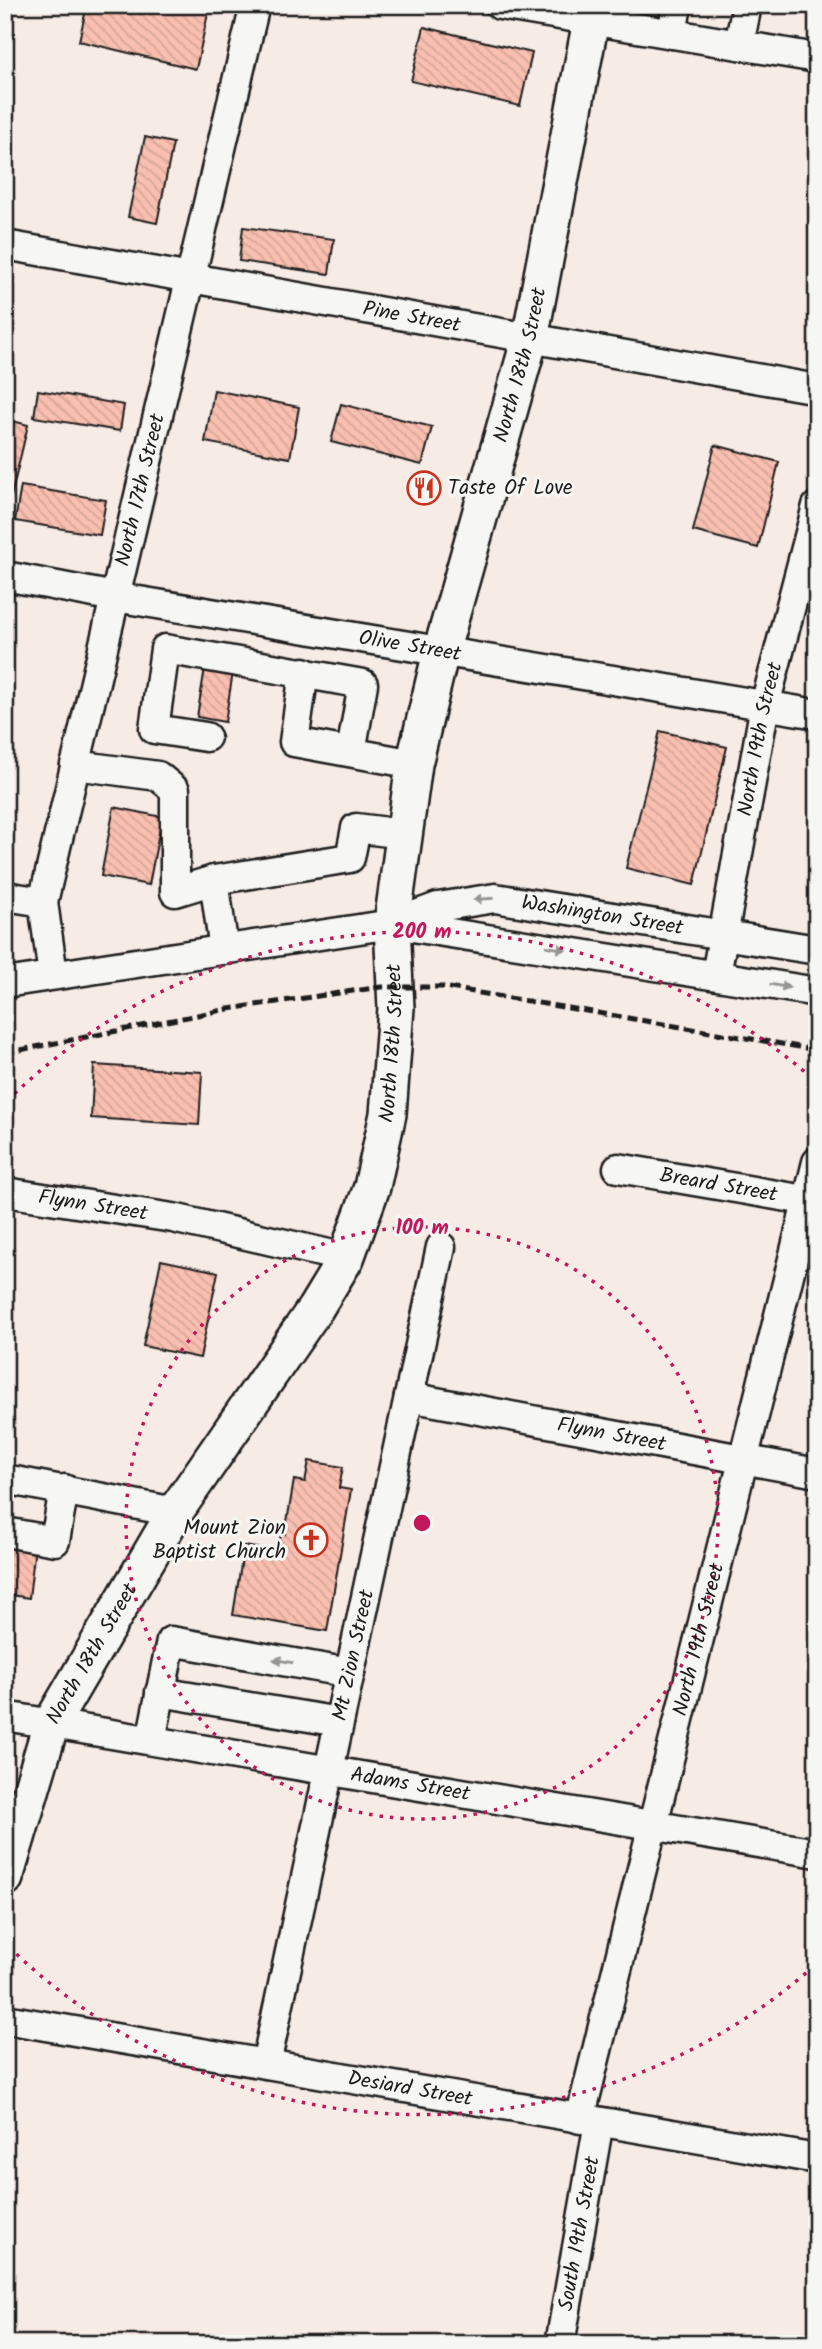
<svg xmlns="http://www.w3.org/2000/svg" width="822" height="2349" viewBox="0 0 822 2349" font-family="Kalam,sans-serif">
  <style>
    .building { fill: url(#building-back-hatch); stroke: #1c1c1c; stroke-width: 2 }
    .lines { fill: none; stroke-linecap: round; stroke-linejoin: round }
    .minor-casing { stroke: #1c1c1c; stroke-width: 33 }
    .major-casing { stroke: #1c1c1c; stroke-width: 40 }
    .minor { stroke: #f6f6f2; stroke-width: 28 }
    .major { stroke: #f6f6f2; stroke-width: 35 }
    .rail { stroke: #1c1c1c; stroke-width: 5; stroke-dasharray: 10 5; stroke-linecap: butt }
    .oneway { fill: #949492 }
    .ring { fill: none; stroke: #c2185b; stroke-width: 3.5; stroke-dasharray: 3.5 7 }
    .labels { text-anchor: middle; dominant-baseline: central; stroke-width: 6; stroke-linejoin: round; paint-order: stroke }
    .street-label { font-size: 21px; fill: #1c1c1c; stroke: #f6f6f2 }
    .poi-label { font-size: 21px; fill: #1c1c1c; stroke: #f6f6f2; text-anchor: start }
    .centre { fill: #c2185b; stroke: #f6f6f2; stroke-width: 3.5 }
    .ring-label { font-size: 21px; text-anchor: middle; font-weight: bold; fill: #c2185b; stroke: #f6f6f2; stroke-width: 6; stroke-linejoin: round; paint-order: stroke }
  </style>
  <defs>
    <pattern id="building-back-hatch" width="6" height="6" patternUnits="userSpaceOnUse" patternTransform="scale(1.75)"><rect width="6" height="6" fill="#f9bfb0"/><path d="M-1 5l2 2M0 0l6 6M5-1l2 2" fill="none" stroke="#d5a497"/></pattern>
  </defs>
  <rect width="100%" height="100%" fill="#f7ebe5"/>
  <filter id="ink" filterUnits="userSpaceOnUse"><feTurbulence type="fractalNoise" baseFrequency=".0143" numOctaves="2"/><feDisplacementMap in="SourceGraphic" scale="14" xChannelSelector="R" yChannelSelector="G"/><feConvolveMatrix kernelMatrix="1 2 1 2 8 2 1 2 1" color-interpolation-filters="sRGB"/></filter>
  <g filter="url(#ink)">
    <g class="building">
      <path d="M87,5H195L209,9L196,69L79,41Z"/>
      <path d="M424,27L532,53L520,106L411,81Z"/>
      <path d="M145,137L173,143L157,223L128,217Z"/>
      <path d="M243,227L334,239L329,274L239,261Z"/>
      <path d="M38,390L124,405L120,431L34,417Z"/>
      <path d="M214,390L299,407L290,458L205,442Z"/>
      <path d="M341,404L432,427L422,465L331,442Z"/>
      <path d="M5,419L28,425L5,522Z"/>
      <path d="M715,445L779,462L758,548L693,531Z"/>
      <path d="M21,486L106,500L100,535L15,521Z"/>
      <path d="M205,668L233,672L225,722L197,717Z"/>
      <path d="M660,731L727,747L694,885L626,868Z"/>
      <path d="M114,807L162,817L149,885L101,876Z"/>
      <path d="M94,1065L202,1072L199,1125L91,1118Z"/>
      <path d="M161,1260L218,1272L200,1358L143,1346Z"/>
      <path d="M309,1461L343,1467L339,1488L351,1490L327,1631L233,1615L244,1546L278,1552L281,1533L285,1534L294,1480L305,1482Z"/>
      <path d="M5,1543L35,1547L29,1598L5,1594Z"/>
    </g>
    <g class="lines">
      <defs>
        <g id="minor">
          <path d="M500,5L817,58"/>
          <path d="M672,34L677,5"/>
          <path d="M739,45L747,5"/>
          <path id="s1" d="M5,245L817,389"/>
          <path id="s2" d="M5,576L115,597L817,714"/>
          <path d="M304,672L294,742L414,764"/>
          <path d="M206,737L154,729L165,649L363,684L351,752"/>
          <path d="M75,765L158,776L175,790V892L214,880"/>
          <path d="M5,896L43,902"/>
          <path d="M394,924L817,992"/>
          <path d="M224,950L214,880L350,858L356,828L404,834"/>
          <path id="s3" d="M53,975L43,902L255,5"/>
          <path id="s4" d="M716,975L765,705L817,506"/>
          <path id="s5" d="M5,983L392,924L438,907L495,898L817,950"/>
          <path id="s6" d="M618,1168L817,1202"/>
          <path id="s7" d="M5,1192L173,1218L346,1258"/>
          <path id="s8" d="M409,1397L817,1473"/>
          <path d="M5,1479L175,1512"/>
          <path d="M5,1532L55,1541L64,1489"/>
          <path d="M160,1692L339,1722"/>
          <path id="s9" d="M5,1716L817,1853"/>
          <path d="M151,1740L171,1641L350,1673"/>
          <path id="s10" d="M5,2019L817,2159"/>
          <path id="s11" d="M266,2064L441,1247"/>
          <path id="s12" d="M580,2119L817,1162"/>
          <path id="s13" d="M560,2344L599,2122"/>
        </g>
        <g id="major">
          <path id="s14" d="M5,1878L51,1724L175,1512L315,1309L346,1258L372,1187L388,1114L396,1008L392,924L414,764L441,652L530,338L594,5"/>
        </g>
      </defs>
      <use href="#minor" class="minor-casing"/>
      <use href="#major" class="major-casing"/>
      <use href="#minor" class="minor"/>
      <use href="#major" class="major"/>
      <path class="rail" d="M5,1053L228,1009L381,987H444L817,1050"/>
    </g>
    <defs><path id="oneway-solid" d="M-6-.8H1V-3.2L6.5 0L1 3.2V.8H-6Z" transform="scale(1.75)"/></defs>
    <g class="oneway">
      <use href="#oneway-solid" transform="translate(483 899) rotate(176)"/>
      <use href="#oneway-solid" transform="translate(556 948) rotate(10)"/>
      <use href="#oneway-solid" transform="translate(780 986) rotate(10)"/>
      <use href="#oneway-solid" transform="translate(283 1661) rotate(-170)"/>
    </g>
  </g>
  <g class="ring">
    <circle cx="422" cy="1523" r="296"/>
    <path d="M814 1966A592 592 0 0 1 7 1945M7 1101A592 592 0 0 1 814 1080"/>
  </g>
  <defs>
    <symbol id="restaurant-ring" viewBox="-11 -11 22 22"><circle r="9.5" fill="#f6f6f2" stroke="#c8321e" stroke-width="1.5"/><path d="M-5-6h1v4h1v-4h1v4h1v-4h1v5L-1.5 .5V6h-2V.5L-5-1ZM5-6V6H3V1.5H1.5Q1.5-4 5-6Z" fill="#c8321e"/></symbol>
    <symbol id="church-ring" viewBox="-11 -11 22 22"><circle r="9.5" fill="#f6f6f2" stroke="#c8321e" stroke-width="1.5"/><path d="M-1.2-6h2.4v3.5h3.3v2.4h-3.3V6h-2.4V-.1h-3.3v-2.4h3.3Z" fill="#c8321e"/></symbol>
  </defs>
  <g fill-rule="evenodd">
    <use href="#restaurant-ring" x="405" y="469" width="38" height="38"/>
    <use href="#church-ring" x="292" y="1521" width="38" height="38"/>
  </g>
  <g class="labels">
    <g class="street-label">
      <text stroke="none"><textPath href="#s1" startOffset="413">Pine Street</textPath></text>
      <text stroke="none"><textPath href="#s14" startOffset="1628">North 18th Street</textPath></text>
      <text stroke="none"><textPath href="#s3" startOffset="497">North 17th Street</textPath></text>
      <text stroke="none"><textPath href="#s2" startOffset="411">Olive Street</textPath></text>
      <text stroke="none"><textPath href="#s4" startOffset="240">North 19th Street</textPath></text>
      <text stroke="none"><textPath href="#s5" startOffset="607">Washington Street</textPath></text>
      <text stroke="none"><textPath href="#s14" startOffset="934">North 18th Street</textPath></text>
      <text stroke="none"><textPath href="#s6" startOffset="102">Breard Street</textPath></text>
      <text stroke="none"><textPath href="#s7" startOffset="89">Flynn Street</textPath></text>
      <text stroke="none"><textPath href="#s8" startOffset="206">Flynn Street</textPath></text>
      <text stroke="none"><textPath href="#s12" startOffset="494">North 19th Street</textPath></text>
      <text stroke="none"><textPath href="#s14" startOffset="242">North 18th Street</textPath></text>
      <text stroke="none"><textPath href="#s11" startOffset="418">Mt Zion Street</textPath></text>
      <text stroke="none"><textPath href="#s9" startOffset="411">Adams Street</textPath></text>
      <text stroke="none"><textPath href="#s10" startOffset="411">Desiard Street</textPath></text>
      <text stroke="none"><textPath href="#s13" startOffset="112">South 19th Street</textPath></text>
    </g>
    <g class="poi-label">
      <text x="448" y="488">Taste Of Love</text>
      <text x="286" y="1528" text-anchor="end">Mount Zion<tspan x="286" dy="24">Baptist Church</tspan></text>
    </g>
  </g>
  <circle cx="422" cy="1523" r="10" class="centre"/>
  <g class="ring-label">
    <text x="422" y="938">200 m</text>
    <text x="422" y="1234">100 m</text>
  </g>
  <rect width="822" height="2349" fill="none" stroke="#f6f6f2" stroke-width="28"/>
  <rect x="14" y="14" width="794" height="2321" fill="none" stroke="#1c1c1c" stroke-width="2.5" filter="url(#ink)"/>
</svg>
